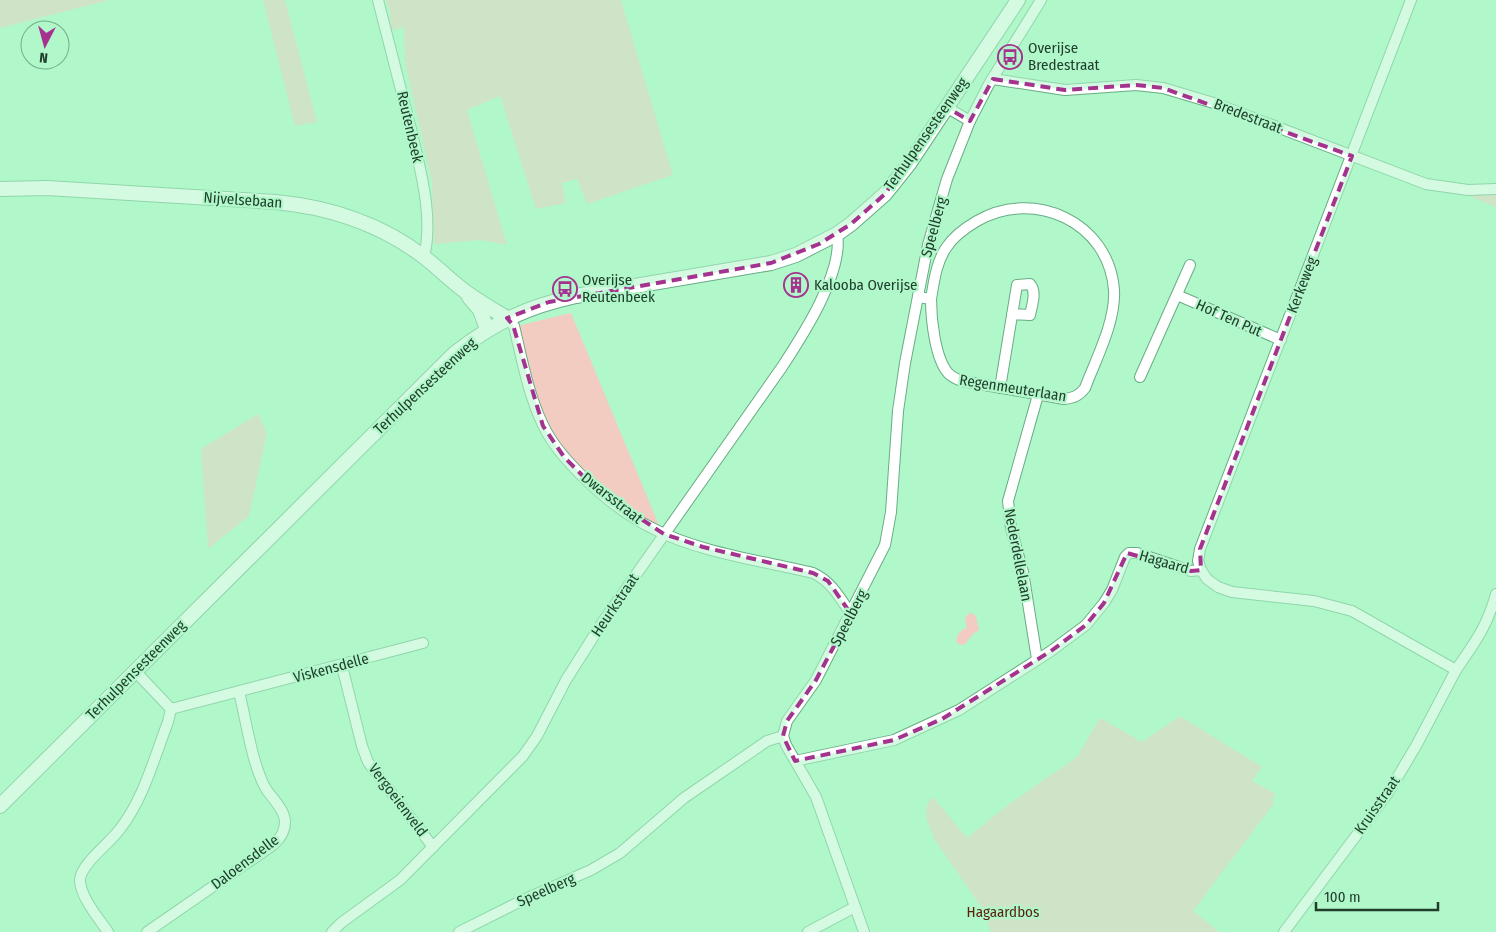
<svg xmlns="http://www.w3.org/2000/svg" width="1496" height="932" viewBox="0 0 1496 932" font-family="'Fira Sans Condensed',sans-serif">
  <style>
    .green { fill: #f3ccc1 }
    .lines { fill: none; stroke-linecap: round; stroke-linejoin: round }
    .street-casing { stroke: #68ad84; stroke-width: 12 }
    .secondary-casing { stroke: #68ad84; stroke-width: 16 }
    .street { stroke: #fff; stroke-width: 10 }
    .secondary { stroke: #fff; stroke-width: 14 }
    .marked { fill: none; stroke: #a4328e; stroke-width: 4; stroke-dasharray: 10 6; stroke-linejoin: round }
    .labels { text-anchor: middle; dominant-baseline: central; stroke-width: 4.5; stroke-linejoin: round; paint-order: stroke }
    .poi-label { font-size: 15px; fill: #213e2d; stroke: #b0f7ca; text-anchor: start }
    .street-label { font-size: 15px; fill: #213e2d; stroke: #b0f7ca }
    .park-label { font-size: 15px; fill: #5c1f0e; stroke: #b0f7ca }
  </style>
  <rect width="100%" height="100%" fill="#b0f7ca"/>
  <g class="green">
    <path d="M0,0H110L0,28Z"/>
    <path d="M263,0H285L317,122L295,126Z"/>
    <path d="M386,0H621L673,175L587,204L577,179L562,183L566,203L536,209L500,96L467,110L507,245L480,240L434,244L432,182L405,62L404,27L391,30L390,12Z"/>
    <path d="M1496,191V207L1471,197L1476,192Z"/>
    <path d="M571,313L660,528L622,507L561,450L536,402L517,326Z"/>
    <path d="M258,414L267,433L249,516L208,549L201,449Z"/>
    <path d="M971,613L976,616L979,630L973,634L965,644L960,645L956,641C957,635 961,629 967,628L965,618L968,614Z"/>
    <path d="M1180,716L1262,767L1252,781L1276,794L1272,800L1275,802L1193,911L1219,932H991L980,905L934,839L926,817L927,804L933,797L967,838L1009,804L1077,757L1100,718L1142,742Z"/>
  </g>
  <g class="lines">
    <defs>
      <g id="street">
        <path d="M378,0C389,43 400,86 411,129C420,169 434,216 424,257"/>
        <path d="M1411,0L1200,549L1198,561L1201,570L1207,579L1218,587L1232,592L1314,601L1352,611L1456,670C1475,642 1487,627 1496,594"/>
        <path d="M993,79L1065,90L1136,85L1163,88L1217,104L1426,184L1468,190L1496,189"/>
        <path d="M946,107L970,121"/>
        <path d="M1177,295L1281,340"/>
        <path d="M918,297L931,299C931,319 935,358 948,373C952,377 956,379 962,381L1064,399C1073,398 1079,396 1085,388C1096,359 1116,321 1114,290C1109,222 1034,188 977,221C965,228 953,237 946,248C936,263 934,282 931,299"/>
        <path d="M507,318L514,326C522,359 528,394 543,425C553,446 568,462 585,479C605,498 627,516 652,528C697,552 763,561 813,573C831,581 840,598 851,614"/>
        <path d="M1140,377L1190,265"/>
        <path d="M1000,388L1017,285L1030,284C1037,292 1032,305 1030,315L1012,314"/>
        <path d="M1037,659L1023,572L1011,528L1008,501L1038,395"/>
        <path d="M342,666L362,746L368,762L433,847"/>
        <path d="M135,671L171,709"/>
        <path d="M171,709L423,643"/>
        <path d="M795,761L894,740L959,710L1051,651L1086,625L1104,603L1112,590L1125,557L1129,553H1137L1191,571L1201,570"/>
        <path d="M108,932C99,919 79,895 80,879C82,863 110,843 120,829C144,798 154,758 168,722L171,709"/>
        <path d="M147,932L273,845C280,839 285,832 285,822C285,810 272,798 266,789C252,765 246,719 239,692"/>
        <path d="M332,932L341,923L400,880L523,756L537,736L566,680L602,623L782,367C803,335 844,272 837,234"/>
        <path d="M459,932L525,899L591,870L620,853L684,798L767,741L783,736"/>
        <path d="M808,932L855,907"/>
        <path d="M864,932L816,797L786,745L783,736L784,732L787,721L816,680L885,545L891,512L898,411L905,363L928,245L947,179L970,121L989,84L1041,0"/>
        <path d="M1284,932L1388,793L1416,746L1456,670"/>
      </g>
      <g id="secondary">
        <path d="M0,189L47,188L275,202C329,207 381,224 424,257C437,267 449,279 462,289C476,300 492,309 507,318"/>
        <path d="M469,297L480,310L487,329"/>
        <path d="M0,806L455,353C495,322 526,307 576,296L771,263L796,255L837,234L851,224L885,194L909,164L1018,0"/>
      </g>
    </defs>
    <use href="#street" class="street-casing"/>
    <use href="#secondary" class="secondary-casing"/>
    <use href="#street" class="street"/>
    <use href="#secondary" class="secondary"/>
  </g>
  <path d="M0 0H1496V932H0ZM993,79L1065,90L1136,85L1163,88L1352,156L1200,549L1201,570L1191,571L1127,553L1104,603L1086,625L1051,651L942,719L894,740L795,761L783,736L787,721L816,680L851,614L828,581L813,573L703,547L664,534L597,490L564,457L543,426L513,325L507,318L549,302L771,263L819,244L851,224L885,194L946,107L970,121Z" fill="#b0f7ca" fill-opacity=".55" fill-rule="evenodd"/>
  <path class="marked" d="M993,79L1065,90L1136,85L1163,88L1352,156L1200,549L1201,570L1191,571L1127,553L1104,603L1086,625L1051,651L942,719L894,740L795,761L783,736L787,721L816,680L851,614L828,581L813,573L703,547L664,534L597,490L564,457L543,426L513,325L507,318L549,302L771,263L819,244L851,224L885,194L946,107L970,121Z"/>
  <defs>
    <symbol id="bus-ring" viewBox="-11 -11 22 22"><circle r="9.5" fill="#b0f7ca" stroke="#a4328e" stroke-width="1.5"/><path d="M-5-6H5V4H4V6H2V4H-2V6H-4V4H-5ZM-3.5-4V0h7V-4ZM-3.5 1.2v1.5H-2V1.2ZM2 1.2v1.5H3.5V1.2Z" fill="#a4328e"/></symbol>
    <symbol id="building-ring" viewBox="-11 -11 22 22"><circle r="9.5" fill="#b0f7ca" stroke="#a4328e" stroke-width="1.5"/><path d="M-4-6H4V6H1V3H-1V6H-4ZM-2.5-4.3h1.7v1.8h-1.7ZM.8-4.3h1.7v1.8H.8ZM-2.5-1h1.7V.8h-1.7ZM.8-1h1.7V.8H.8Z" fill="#a4328e"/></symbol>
  </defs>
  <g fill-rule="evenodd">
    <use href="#bus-ring" x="996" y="43" width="28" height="28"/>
    <use href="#building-ring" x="782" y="271" width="28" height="28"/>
    <use href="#bus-ring" x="551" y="275" width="28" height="28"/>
  </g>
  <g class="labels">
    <g class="poi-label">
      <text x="1028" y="48">Overijse<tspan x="1028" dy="17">Bredestraat</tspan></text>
      <text x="582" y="280">Overijse<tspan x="582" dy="17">Reutenbeek</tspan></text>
      <text x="814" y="285">Kalooba Overijse</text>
    </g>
    <g class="street-label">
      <text transform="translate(1248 116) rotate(21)">Bredestraat</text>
      <text transform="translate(410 127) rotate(77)">Reutenbeek</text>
      <text transform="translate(926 134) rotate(-55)">Terhulpensesteenweg</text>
      <text transform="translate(243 200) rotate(4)">Nijvelsebaan</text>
      <text transform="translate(934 227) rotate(-75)">Speelberg</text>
      <text transform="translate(1302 285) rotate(-69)">Kerkeweg</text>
      <text transform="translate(1229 318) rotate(24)">Hof Ten Put</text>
      <text transform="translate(425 386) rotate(-43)">Terhulpensesteenweg</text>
      <text transform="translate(1013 388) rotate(9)">Regenmeuterlaan</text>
      <text transform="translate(612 498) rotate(38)">Dwarsstraat</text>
      <text transform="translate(1018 555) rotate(79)">Nederdellelaan</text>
      <text transform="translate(1164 562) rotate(16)">Hagaard</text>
      <text transform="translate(615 605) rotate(-56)">Heurkstraat</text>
      <text transform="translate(849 618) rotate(-62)">Speelberg</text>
      <text transform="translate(331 668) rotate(-15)">Viskensdelle</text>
      <text transform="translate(136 670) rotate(-45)">Terhulpensesteenweg</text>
      <text transform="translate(398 800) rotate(53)">Vergoeienveld</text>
      <text transform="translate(1377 805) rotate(-55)">Kruisstraat</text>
      <text transform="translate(245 862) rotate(-37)">Daloensdelle</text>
      <text transform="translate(546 890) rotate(-24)">Speelberg</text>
    </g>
    <g class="park-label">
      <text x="1003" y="912">Hagaardbos</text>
    </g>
  </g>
  <g transform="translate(45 45) rotate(186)"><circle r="24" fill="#b0f7ca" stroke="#77ad8b"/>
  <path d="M0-4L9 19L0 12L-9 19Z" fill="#a4328e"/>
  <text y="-8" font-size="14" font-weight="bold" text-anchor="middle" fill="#213e2d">N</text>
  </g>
  <path d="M1316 902v8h122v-8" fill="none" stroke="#213e2d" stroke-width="2.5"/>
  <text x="1324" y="902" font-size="15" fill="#213e2d" stroke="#b0f7ca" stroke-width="4" paint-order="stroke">100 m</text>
</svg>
